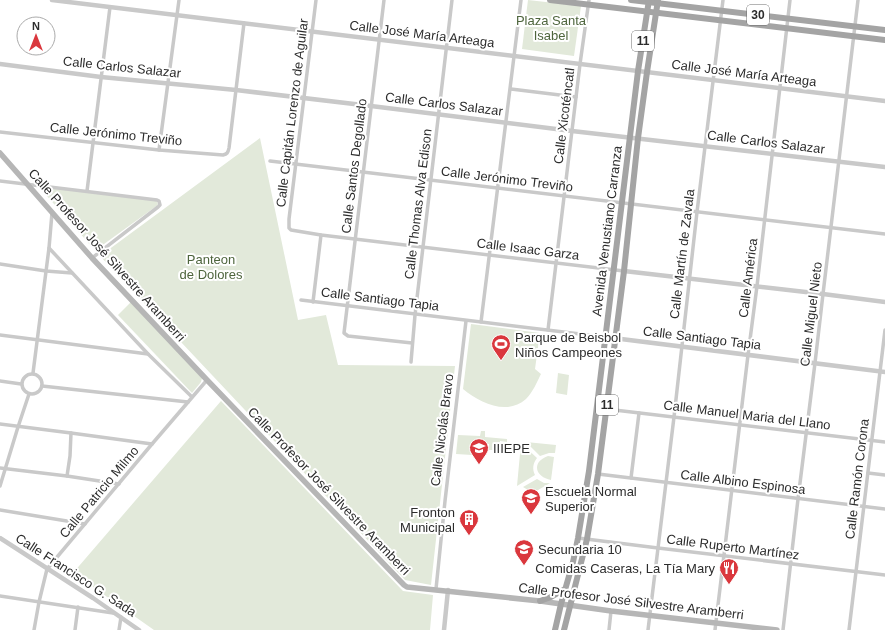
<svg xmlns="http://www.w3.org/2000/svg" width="885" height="630" viewBox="0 0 885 630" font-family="Helvetica,sans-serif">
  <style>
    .green { fill: #e2e9da }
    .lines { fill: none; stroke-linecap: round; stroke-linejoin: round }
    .minor { stroke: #c9c9c9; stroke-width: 3.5 }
    .tertiary { stroke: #c9c9c9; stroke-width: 4.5 }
    .secondary { stroke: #b6b6b6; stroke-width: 5.5 }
    .primary { stroke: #a4a4a4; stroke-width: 6 }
    .labels { text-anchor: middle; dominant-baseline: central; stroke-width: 4; stroke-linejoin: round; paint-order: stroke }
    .shield { fill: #fff; stroke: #6b6b6b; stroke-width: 1 }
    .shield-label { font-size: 12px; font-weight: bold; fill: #2c2c2c }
    .park-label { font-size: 13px; fill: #4e653d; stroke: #fff }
    .street-label { font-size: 13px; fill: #2c2c2c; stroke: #fff }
    .poi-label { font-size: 13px; fill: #2c2c2c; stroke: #fff; text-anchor: start }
  </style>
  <rect width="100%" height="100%" fill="#fff"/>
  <g class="green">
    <path d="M528,0L581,6L574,56L522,49Z"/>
    <path d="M260,138L298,320L326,315L338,365L455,366L431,585L405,580L100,256Z"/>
    <path d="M39,187L157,200L158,205L104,244L97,248L92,247Z"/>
    <path d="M131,302L202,378L201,382L192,393L118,315Z"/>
    <path d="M471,324L540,333L535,369L541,374C537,382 533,392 526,399C507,416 480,403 463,389Z"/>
    <path d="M558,373L569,375L567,395L556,393Z"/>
    <path d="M221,401L403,591L433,595L430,630H154L73,573Z"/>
    <path d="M481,431H485V437L507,439V442L500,441L499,450H489V444L473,443L472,455L456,454L458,435L480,436Z"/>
    <path d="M526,442L556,445L555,453H549L540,456Z"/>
    <path d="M521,443L537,458C533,463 532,469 535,475L517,486Z"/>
    <path d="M548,456L554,457L551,480C535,477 531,462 548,456Z"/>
    <path d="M537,479L544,483H550L533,493L523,487Z"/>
  </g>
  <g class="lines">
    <g class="minor">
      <path d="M316,0L289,219V228L291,230L321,235L624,271"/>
      <path d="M384,0L344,333L348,336L412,343"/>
      <path d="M511,89L576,97"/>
      <path d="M0,132L159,150L223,155C227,154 228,153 229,148L244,23"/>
      <path d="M159,150L179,0"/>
      <path d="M270,161L885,234"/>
      <path d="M0,181L157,200L159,201L160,205L158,207L92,258"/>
      <path d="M87,191L110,7"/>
      <path d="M49,248L148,354L192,397"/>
      <path d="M0,264L46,271L72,273"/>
      <path d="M301,300L605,337"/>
      <path d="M313,302L321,235"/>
      <path d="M481,322L521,0"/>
      <path d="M548,330L580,64L589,0"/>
      <path d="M0,335L148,354"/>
      <path d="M411,362L415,315L452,0"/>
      <path d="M33,373L49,248L52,213"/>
      <circle cx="32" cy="384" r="10"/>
      <path d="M0,381L21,384"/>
      <path d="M42,386L188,402"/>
      <path d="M606,409L885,442"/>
      <path d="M0,424L71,433L152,444"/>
      <path d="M0,468L67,476L119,484"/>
      <path d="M868,473L885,475"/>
      <path d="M598,474L885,509"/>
      <path d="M67,476L70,456L71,433"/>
      <path d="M631,478L639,413"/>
      <path d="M0,486L18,427L29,394"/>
      <path d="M0,510L85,524"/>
      <path d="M578,538L658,548L885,575"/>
      <path d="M436,589L445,501L466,321"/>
      <path d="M0,596L113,613"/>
      <path d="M34,630L39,602L47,569L152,444L207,380"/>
      <path d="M75,630L78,607"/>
      <path d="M119,630L121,617"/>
      <path d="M609,630L611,611"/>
      <path d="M648,630L674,417L697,212L723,0"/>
      <path d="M715,630L748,355L757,286L790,0"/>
      <path d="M783,630L798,499L815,363L823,294L858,0"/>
      <path d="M849,630L885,330"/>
    </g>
    <g class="tertiary">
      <path d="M52,0L885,101"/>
      <path d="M0,64L101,77L236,90L371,106L572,131L885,167"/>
      <path d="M624,271L823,294L885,302"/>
      <path d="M605,337L885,372"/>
      <path d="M0,538L93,598L139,630"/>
      <path d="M444,630L448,590"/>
    </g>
    <path class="secondary" d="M0,153L92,258L207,380L404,585L407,587L540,601L611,611L777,630"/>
    <g class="primary">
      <path d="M550,0L885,40"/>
      <path d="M631,0L885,30"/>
      <path d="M540,601L551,597L565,589"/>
      <path d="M555,630L561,604L573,562L578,538L589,471L638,71L649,0"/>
      <path d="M564,630L587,539L598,474L624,271L638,138L647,72L658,0"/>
    </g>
  </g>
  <defs>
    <symbol id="stadium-pin" viewBox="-11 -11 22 30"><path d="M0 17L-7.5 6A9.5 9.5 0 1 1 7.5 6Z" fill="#da373d" stroke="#fff"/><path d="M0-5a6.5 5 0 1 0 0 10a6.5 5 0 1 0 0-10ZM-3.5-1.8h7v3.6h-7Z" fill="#fff"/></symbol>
    <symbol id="school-pin" viewBox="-11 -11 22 30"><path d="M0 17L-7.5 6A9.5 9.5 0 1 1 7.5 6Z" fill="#da373d" stroke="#fff"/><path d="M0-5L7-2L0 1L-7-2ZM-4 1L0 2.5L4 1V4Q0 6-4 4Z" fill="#fff"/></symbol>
    <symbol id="building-pin" viewBox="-11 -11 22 30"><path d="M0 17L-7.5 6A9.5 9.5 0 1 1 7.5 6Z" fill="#da373d" stroke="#fff"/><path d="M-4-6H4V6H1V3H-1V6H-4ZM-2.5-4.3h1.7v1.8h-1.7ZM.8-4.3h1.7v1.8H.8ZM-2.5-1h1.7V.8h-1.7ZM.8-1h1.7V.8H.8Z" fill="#fff"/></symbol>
    <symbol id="restaurant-pin" viewBox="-11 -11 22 30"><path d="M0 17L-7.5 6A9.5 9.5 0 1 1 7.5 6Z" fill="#da373d" stroke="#fff"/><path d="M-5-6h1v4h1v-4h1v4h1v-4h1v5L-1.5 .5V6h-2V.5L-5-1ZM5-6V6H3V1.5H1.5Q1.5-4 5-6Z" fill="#fff"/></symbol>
  </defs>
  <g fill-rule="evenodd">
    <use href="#stadium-pin" x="490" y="333" width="22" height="30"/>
    <use href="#school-pin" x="468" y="437" width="22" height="30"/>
    <use href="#school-pin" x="520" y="487" width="22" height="30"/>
    <use href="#building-pin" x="458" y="508" width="22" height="30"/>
    <use href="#school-pin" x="513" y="538" width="22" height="30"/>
    <use href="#restaurant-pin" x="718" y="557" width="22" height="30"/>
  </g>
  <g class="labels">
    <g class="shield">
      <rect x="747" y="5" width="22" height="20" rx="3"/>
      <rect x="632" y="31" width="22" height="20" rx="3"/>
      <rect x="596" y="395" width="22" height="20" rx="3"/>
    </g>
    <g class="shield-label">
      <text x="758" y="15">30</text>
      <text x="643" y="41">11</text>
      <text x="607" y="405">11</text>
    </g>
    <g class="park-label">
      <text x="551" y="20">Plaza Santa<tspan x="551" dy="15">Isabel</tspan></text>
      <text x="211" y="259">Panteon<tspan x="211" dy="15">de Dolores</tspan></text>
    </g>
    <g class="street-label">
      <text transform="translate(422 34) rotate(7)">Calle José María Arteaga</text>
      <text transform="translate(122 67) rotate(6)">Calle Carlos Salazar</text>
      <text transform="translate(744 73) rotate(7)">Calle José María Arteaga</text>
      <text transform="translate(444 104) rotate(7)">Calle Carlos Salazar</text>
      <text transform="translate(292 113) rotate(-83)">Calle Capitán Lorenzo de Aguilar</text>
      <text transform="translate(564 116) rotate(-83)">Calle Xicoténcatl</text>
      <text transform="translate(116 134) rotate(6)">Calle Jerónimo Treviño</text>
      <text transform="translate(766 142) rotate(7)">Calle Carlos Salazar</text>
      <text transform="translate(354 166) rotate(-83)">Calle Santos Degollado</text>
      <text transform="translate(507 179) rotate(7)">Calle Jerónimo Treviño</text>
      <text transform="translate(418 204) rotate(-83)">Calle Thomas Alva Edison</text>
      <text transform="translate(607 231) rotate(-83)">Avenida Venustiano Carranza</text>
      <text transform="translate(528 249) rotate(7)">Calle Isaac Garza</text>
      <text transform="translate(682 254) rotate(-83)">Calle Martín de Zavala</text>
      <text transform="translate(107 255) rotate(48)">Calle Profesor José Silvestre Aramberri</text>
      <text transform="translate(748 278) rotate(-83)">Calle América</text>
      <text transform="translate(380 299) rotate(7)">Calle Santiago Tapia</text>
      <text transform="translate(811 314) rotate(-83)">Calle Miguel Nieto</text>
      <text transform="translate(702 338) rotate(7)">Calle Santiago Tapia</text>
      <text transform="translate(747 415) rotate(7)">Calle Manuel Maria del Llano</text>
      <text transform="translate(442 430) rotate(-83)">Calle Nicolás Bravo</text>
      <text transform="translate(857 479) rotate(-83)">Calle Ramón Corona</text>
      <text transform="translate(743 482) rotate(7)">Calle Albino Espinosa</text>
      <text transform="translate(329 491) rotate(46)">Calle Profesor José Silvestre Aramberri</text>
      <text transform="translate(99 492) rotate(-50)">Calle Patricio Milmo</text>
      <text transform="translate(733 547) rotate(7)">Calle Ruperto Martínez</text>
      <text transform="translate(76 575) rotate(33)">Calle Francisco G. Sada</text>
      <text transform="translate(631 601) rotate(7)">Calle Profesor José Silvestre Aramberri</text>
    </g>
    <g class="poi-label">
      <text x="515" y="337">Parque de Beisbol<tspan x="515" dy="15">Niños Campeones</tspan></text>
      <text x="493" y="448">IIIEPE</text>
      <text x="545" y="491">Escuela Normal<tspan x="545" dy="15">Superior</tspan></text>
      <text x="455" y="512" text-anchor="end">Fronton<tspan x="455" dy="15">Municipal</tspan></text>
      <text x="538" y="549">Secundaria 10</text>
      <text x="715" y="568" text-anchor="end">Comidas Caseras, La Tía Mary</text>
    </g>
  </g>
  <g transform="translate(36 36)"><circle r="19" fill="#ffffff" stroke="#ababab"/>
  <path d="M0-3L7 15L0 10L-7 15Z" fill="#da373d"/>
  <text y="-6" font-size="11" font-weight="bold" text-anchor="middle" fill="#2c2c2c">N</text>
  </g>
</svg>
